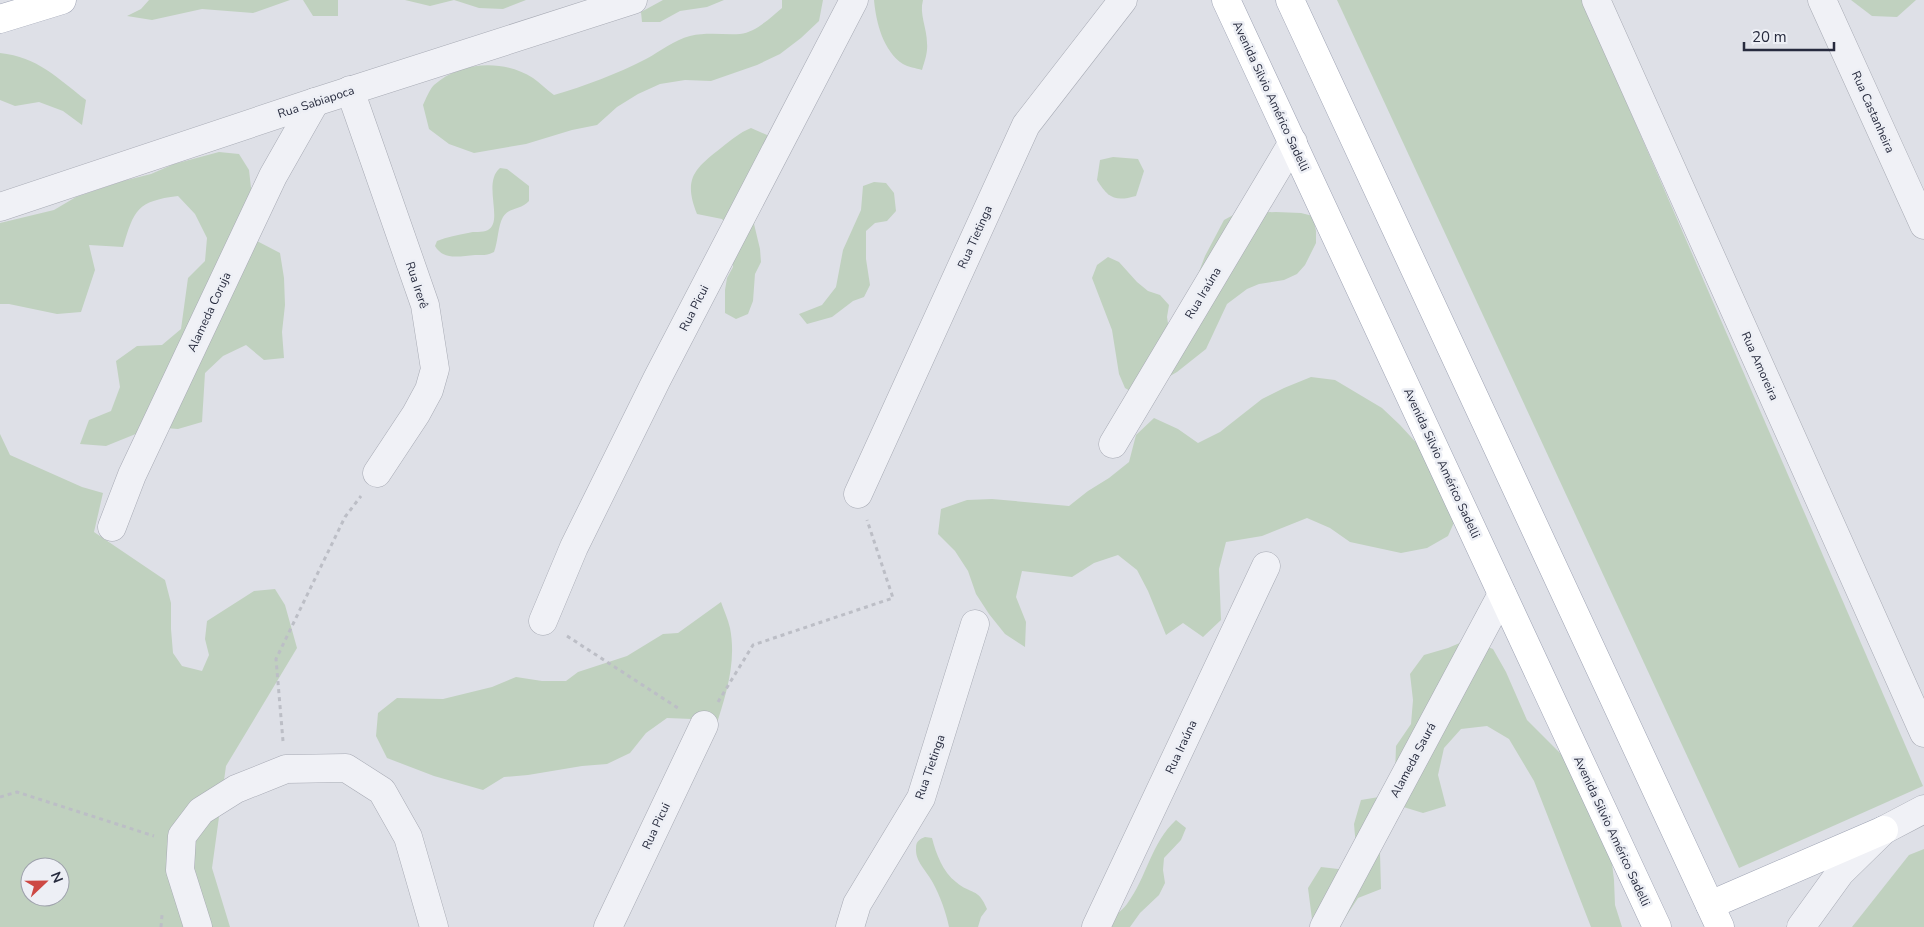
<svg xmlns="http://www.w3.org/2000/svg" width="1924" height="927" viewBox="0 0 1924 927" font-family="'Nunito Sans',sans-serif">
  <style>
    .green { fill: #c0d1bf; fill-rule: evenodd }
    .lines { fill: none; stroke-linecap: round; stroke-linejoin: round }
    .minor-casing { stroke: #a7aab4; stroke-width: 29 }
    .major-casing { stroke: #9da2b3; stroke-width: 29 }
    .path { stroke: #bcbec6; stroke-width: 3; stroke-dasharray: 4 4; stroke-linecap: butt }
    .minor { stroke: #f0f1f6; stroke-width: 28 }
    .major { stroke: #fff; stroke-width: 28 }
    .labels { text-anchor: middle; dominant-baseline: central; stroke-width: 5; stroke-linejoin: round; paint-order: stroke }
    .street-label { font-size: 12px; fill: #272b3e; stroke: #edeff5 }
  </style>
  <rect width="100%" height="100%" fill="#dee0e7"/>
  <g class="green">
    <path d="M149,0H290L253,13L202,9L152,20L127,16L141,9Z"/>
    <path d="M303,0H338V16H313Z"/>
    <path d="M405,0H526L503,9L479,8L454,0L430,6Z"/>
    <path d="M663,0H724L707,7L680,11L660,22H642L641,12Z"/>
    <path d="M782,0H823L819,21L801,38L780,54L757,65L711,81L685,80L660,84L638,94L617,107L597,125L572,130L526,144L474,153L449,144L429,129L423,105C426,99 429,90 434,85C461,61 503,59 533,78C540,83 547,90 554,95C585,86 617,74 646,59C661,51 674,40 690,36C707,32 724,35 740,34C756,32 770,18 782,8Z"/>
    <path d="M874,0H923C919,14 927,28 927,43C928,52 925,60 922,70C916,68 908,67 903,64C883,51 876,22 874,0Z"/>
    <path d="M1337,0H1582L1923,786L1739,868Z"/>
    <path d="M1851,0H1916L1897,17L1872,16Z"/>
    <path d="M0,53C38,57 57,78 86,100L82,125L63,111L39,102L15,106L0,100Z"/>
    <path d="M751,128L767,135L772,146L758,213L754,224L760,249L761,262L755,274L753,301L748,314L736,319L725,313V290L727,278L733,267L730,228L722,219L697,214C683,179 694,169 721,148C731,140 739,133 751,128Z"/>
    <path d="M219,152L239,154L249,170L257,241L280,253L284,278L285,305L282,332L284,358L264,360L246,345L223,356L205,373L202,422L178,429L153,427L106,446L80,444L89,420L111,411L120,387L116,361L137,346L162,345L181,329L188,278L205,261L207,238L195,214L178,196C137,201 134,210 123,247L89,245L95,270L81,312L57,314L9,304H0V223L54,210L76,197L123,181L151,174L174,164Z"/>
    <path d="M1113,157L1138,159L1144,171L1136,196C1115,202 1108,198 1097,180L1100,160Z"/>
    <path d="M500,168L507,169L529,186V201C521,210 509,207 503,217C498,225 498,242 494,252C487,256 482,255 475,255C460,256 444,261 435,246L437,241C447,237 458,235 468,233C474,231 482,233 488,230C504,221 482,183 500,168Z"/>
    <path d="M874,182L886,183L894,193L896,211L887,221L875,223L866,231V259L870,285L864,297L853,301L832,317L807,324L799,314L822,305L836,287L843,250L861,210L863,186Z"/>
    <path d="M1276,212L1301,213L1313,216L1316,231V243L1305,265L1297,274L1284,280L1259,284L1247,289L1227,304L1206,349L1177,372L1137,395L1125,388L1119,374L1112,330L1092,278L1097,265L1108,257L1119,262L1137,282L1148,291L1160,295L1169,305L1167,317L1169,330L1198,291L1197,277L1205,256L1224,220L1237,213Z"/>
    <path d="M1311,377L1335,380L1382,408L1400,425L1422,449L1456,518L1448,536L1427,548L1401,553L1350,542L1330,528L1307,518L1262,536L1226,542L1219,569L1221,620L1203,637L1183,623L1166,635L1148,591L1137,570L1118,555L1094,563L1072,577L1022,571L1016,597L1026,622L1025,647L1005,634L989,614L976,594L968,571L955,551L938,534L941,509L967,500L992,499L1069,506L1088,491L1109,478L1129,462L1136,435L1154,418L1178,429L1198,443L1220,432L1262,399L1284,388Z"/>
    <path d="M0,434L10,455L82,487L103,493L94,532L165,580L171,603V629L173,653L182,666L202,671L209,655L205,639L207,621L254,591L275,589L285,605L297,648L226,766L212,868L230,927H0ZM30,867H60V897H30Z"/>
    <path d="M721,602C724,611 728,619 730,628C737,664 725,697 715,730L692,719L667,718L646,733L630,753L607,764L582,766L528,775L504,777L483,790L434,776L387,758L376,736L378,713L397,698L443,699L492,687L516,677L542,681H566L578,672L627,656L663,634L678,633Z"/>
    <path d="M1469,639L1493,649L1506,672L1527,720L1564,757L1611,855L1614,880L1615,905L1622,927H1591L1534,781L1509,739L1487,726L1461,729L1444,748L1438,775L1446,806L1423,813L1397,805L1384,826L1380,853L1381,889L1358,898L1339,927H1313L1308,888L1321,867L1347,870L1356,847L1354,824L1361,800L1385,796L1395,775L1396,746L1411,724L1413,700L1410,674L1424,655L1448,648Z"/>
    <path d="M1176,820L1186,828L1181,840L1164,858L1163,870L1165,883L1159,895L1140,913L1130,927H1107C1110,918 1121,912 1127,904C1147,877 1151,843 1176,820Z"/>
    <path d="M925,837L932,838C936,854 943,872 956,882C971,895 978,887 987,909L981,917L978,927H949C946,912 940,896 933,883C927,871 915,862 916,848C916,841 920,839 925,837Z"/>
    <path d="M1924,849V927H1852L1909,855Z"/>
  </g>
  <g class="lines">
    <defs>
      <g id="minor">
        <path d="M1596,0L1924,733"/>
        <path d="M1822,0L1924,225"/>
        <path d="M350,90L425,305L435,369L429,390L416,414L377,473"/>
        <path d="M0,207L315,102L633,0"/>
        <path d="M1113,444L1293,142"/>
        <path d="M858,494L1026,125L1123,0"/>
        <path d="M112,527L132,475L273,176L315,102"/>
        <path d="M543,621L574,547L657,379L854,0"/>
        <path d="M198,927L180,870L182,836L201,811L236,789L286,769L346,768L382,791L408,837L434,927"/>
        <path d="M608,927L704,725"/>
        <path d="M850,927L857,904L921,798L975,624"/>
        <path d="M1096,927L1266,566"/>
        <path d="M1324,927L1502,594"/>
        <path d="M1801,927L1840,873L1884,830L1924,809"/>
      </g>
      <g id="major">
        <path d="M1226,0L1657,927"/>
        <path d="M1290,0L1720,927"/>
        <path d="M0,19L62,0"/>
        <path d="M1710,905L1884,830"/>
      </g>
    </defs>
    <use href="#minor" class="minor-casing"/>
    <use href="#major" class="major-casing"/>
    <g class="path">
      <path d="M567,636L681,710"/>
      <path d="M718,702L753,645L893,598L867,520"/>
      <path d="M283,741L276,659L345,517L361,496"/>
      <path d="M0,797L17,792L154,836"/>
      <path d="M161,927L162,915"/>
    </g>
    <use href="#minor" class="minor"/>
    <use href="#major" class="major"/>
  </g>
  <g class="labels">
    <g class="street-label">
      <text transform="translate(1271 96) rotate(65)">Avenida Silvio Américo Sadelli</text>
      <text transform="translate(316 102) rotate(-18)">Rua Sabiapoca</text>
      <text transform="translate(1873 112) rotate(66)">Rua Castanheira</text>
      <text transform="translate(975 237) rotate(-66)">Rua Tietinga</text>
      <text transform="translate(417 285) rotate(72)">Rua Irerê</text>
      <text transform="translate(1203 293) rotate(-59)">Rua Iraúna</text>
      <text transform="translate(694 308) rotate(-63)">Rua Picui</text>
      <text transform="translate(209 312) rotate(-65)">Alameda Coruja</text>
      <text transform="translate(1760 366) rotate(66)">Rua Amoreira</text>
      <text transform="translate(1442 463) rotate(65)">Avenida Silvio Américo Sadelli</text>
      <text transform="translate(1181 747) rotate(-65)">Rua Iraúna</text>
      <text transform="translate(1413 760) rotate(-62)">Alameda Saurá</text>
      <text transform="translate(930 767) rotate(-71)">Rua Tietinga</text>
      <text transform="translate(656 826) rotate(-65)">Rua Picui</text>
      <text transform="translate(1612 831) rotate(65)">Avenida Silvio Américo Sadelli</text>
    </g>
  </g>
  <g transform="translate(45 882) rotate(68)"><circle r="24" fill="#edeff5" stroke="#9ea1ac"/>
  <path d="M0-4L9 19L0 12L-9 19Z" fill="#cd4843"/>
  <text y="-8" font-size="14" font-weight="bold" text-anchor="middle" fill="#272b3e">N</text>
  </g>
  <path d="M1744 42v8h90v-8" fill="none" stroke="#272b3e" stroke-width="2.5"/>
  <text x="1752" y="42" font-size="15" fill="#272b3e" stroke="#edeff5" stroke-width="4" paint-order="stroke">20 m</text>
</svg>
